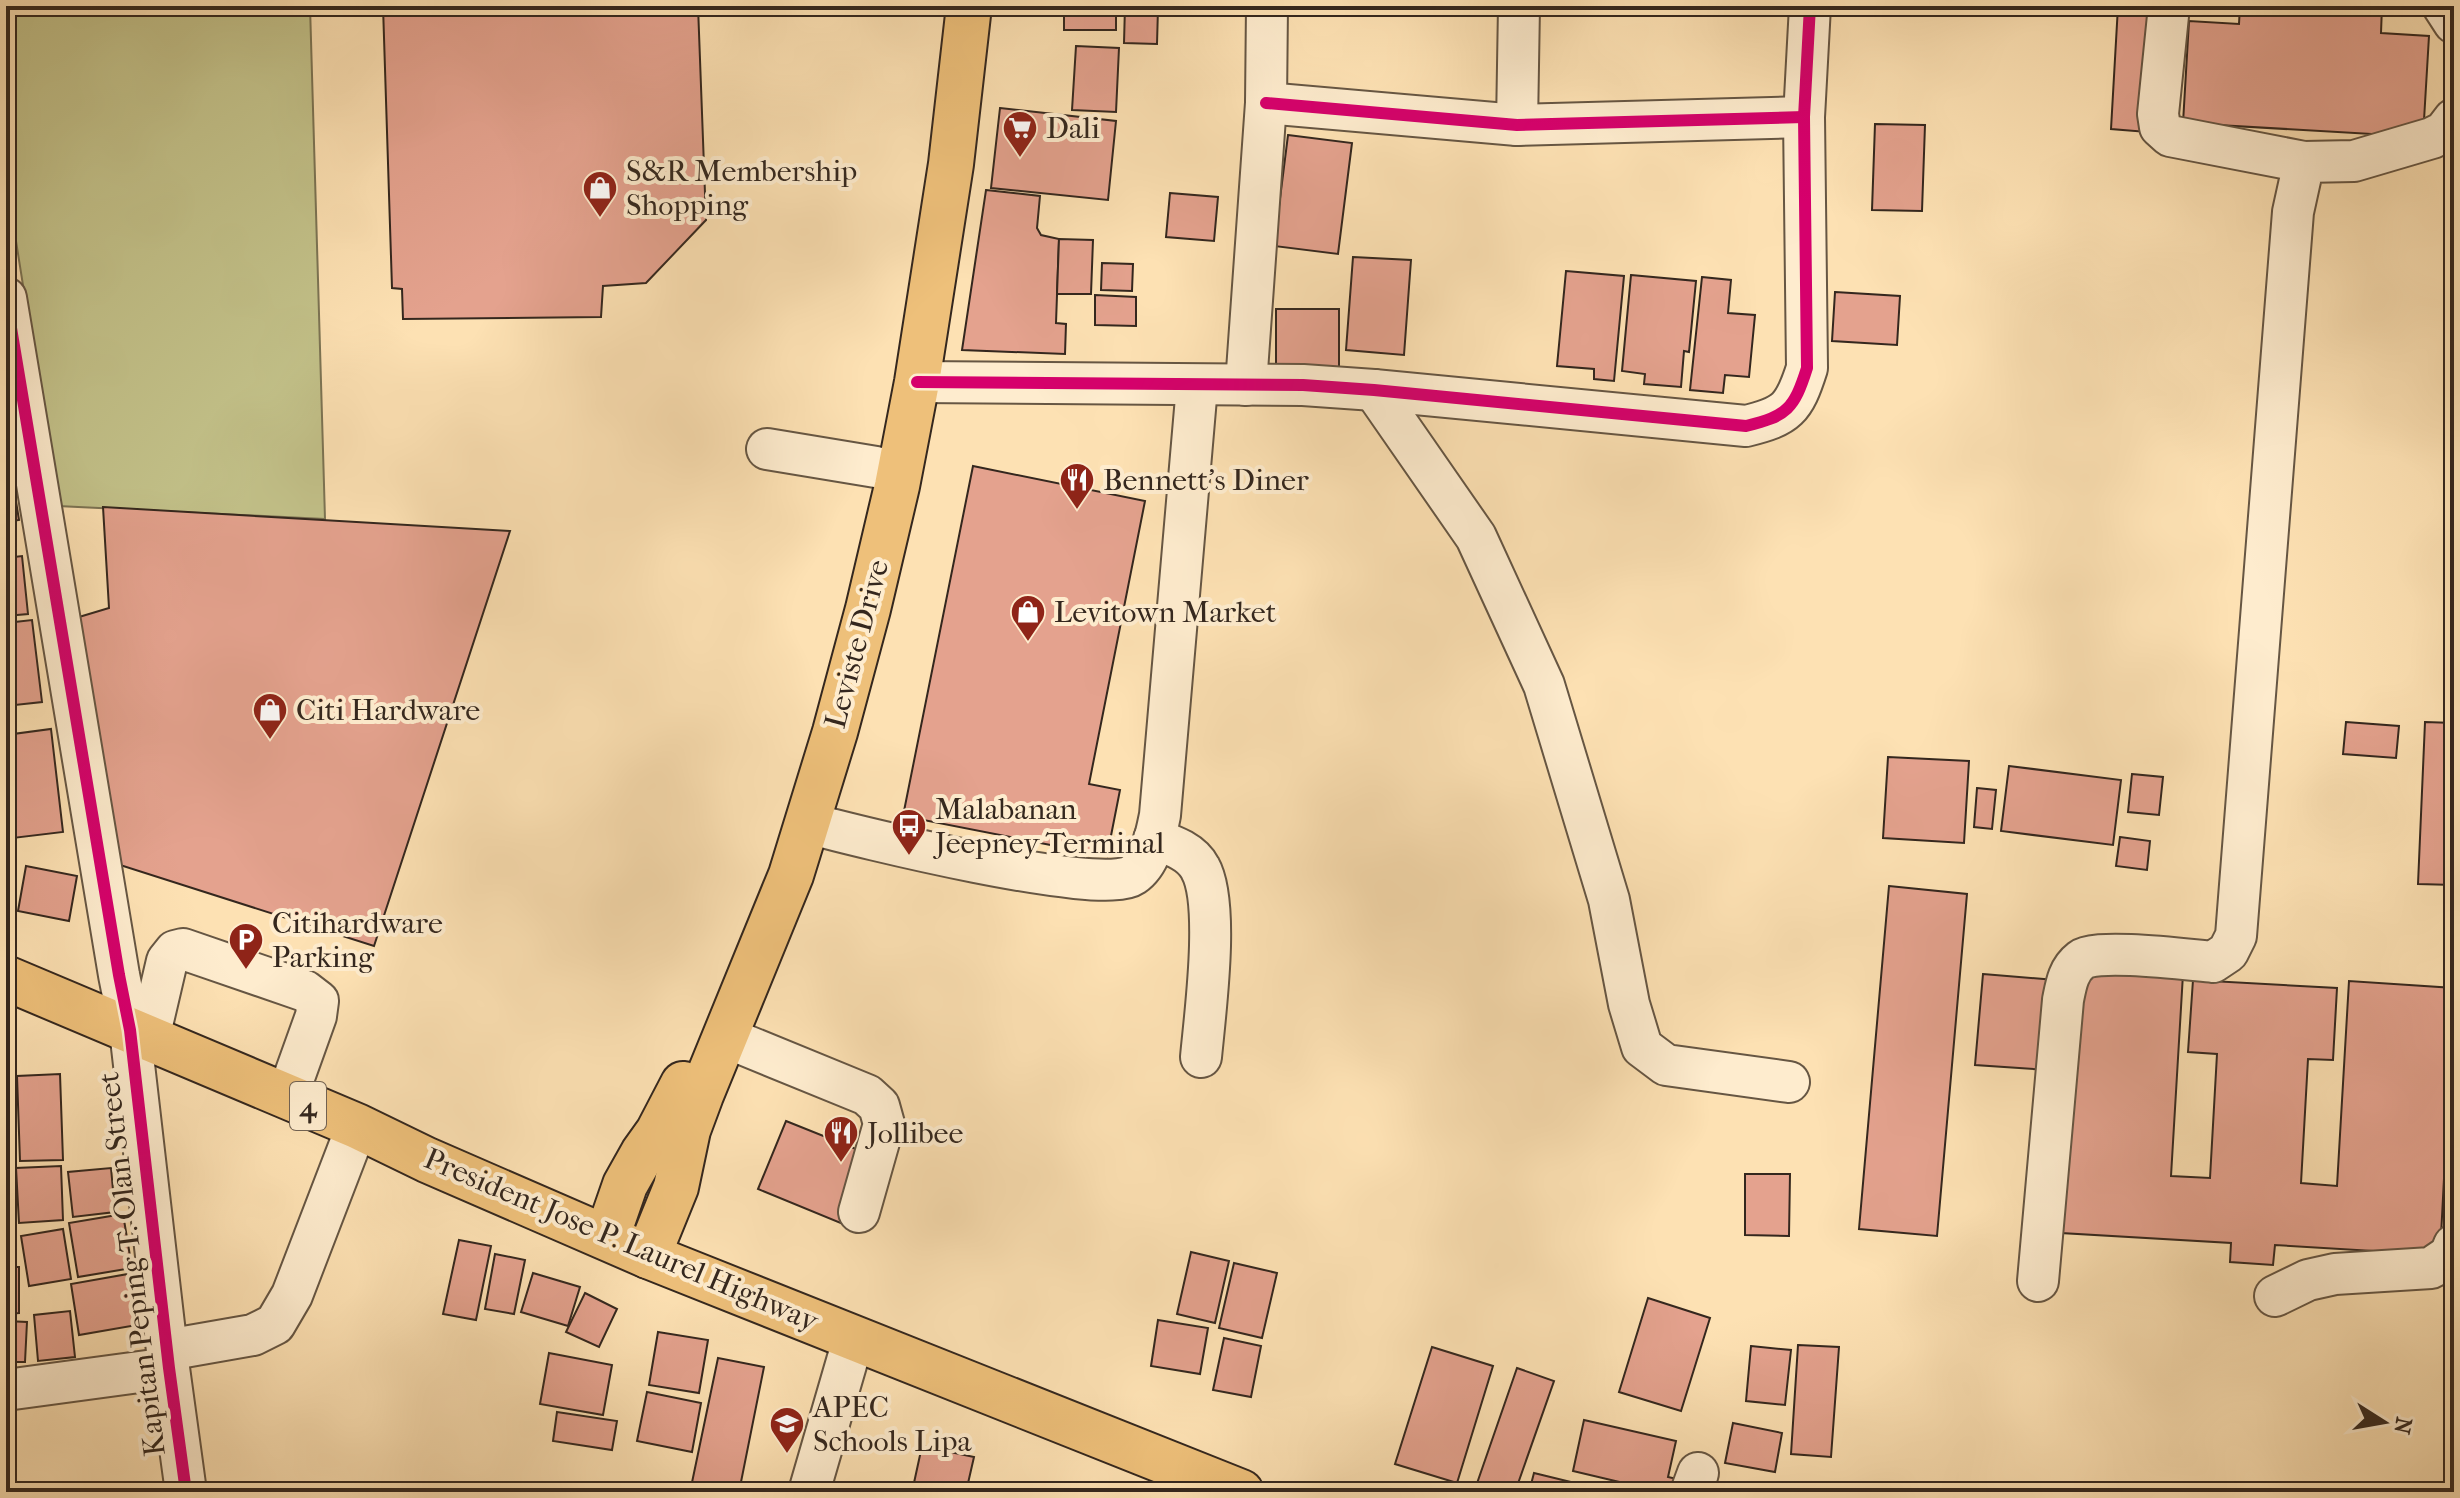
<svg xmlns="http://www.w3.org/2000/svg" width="2460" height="1498" viewBox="0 0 2460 1498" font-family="'IM FELL French Canon',serif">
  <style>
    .green { fill: #c3c28a; stroke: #7c7454; stroke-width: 2 }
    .building { fill: #e4a28e; stroke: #34271e; stroke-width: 2 }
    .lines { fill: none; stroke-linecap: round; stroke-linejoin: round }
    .minor-casing { stroke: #665643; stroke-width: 44 }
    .major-casing { stroke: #34271e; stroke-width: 48 }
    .minor { stroke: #feecce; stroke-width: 40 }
    .major { stroke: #eec07a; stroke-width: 44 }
    .cycleway-casing { stroke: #feecce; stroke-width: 17 }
    .cycleway { stroke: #d6006c; stroke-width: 12 }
    .labels { text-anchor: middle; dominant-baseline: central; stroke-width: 8; stroke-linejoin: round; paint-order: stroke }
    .shield { fill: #feecce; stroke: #716253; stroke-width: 2 }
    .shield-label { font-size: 28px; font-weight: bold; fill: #34271e }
    .poi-label { font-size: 30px; fill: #34271e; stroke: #feecce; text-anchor: start }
    .street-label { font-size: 30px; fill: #34271e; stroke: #feecce }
  </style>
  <rect width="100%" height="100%" fill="#fde1b3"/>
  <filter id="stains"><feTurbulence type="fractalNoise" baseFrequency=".0025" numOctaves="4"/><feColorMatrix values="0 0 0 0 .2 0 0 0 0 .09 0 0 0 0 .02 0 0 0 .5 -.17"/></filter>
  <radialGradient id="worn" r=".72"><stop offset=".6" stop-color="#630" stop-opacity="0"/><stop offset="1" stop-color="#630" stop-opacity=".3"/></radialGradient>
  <path class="green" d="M6,6H310L325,519L58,506L6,178Z"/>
  <g class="building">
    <path d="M383,6H698L706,220L646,283L603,286L601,317L403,319L402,289L392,288Z"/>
    <rect x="1064" y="6" width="52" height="24"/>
    <path d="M1125,6H1152V8H1158L1157,44L1124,43Z"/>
    <path d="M2118,6H2155L2147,132L2111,129Z"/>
    <path d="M2240,6H2382L2381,33L2429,36L2423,137L2183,123L2189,21L2239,24Z"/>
    <path d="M1076,46L1119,48L1116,112L1072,110Z"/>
    <path d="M1000,108L1116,121L1108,200L991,188Z"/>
    <path d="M1875,124L1925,125L1922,211L1872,210Z"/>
    <path d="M1288,135L1352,143L1338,254L1274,246Z"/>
    <path d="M986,190L1040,196L1037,228L1041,235L1059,239L1056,323L1066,324L1065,354L962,350Z"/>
    <path d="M1170,193L1218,197L1214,241L1166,237Z"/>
    <path d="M1059,239L1093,240L1091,294H1057Z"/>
    <path d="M1353,257L1411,260L1404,355L1346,350Z"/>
    <path d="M1102,263L1133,264L1132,291L1101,290Z"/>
    <path d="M1566,271L1624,276L1614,381L1594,379V369L1557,366Z"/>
    <path d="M1631,275L1696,281L1689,352L1684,351L1681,387L1644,384L1645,374L1622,371Z"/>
    <path d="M1702,277L1731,280L1728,313L1755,315L1749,377L1725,375L1723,393L1690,390Z"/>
    <path d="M1835,292L1900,296L1897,345L1832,341Z"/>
    <path d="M1095,295L1136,297V326L1095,325Z"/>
    <rect x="1276" y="309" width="63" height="63"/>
    <path d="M6,433L11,460L6,461Z"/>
    <path d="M10,464L19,520L6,522V465Z"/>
    <path d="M973,466L1145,501L1089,784L1120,790L1107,856L903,816Z"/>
    <path d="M103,507L510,531L374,946L120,865L79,617L109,608Z"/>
    <path d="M22,556L28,614L6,616V558Z"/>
    <path d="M32,620L42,702L6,706V623Z"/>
    <path d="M2346,722L2399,726L2396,758L2343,754Z"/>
    <path d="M2425,722L2454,723V885L2418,884Z"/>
    <path d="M51,729L63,832L13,838L6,785V735Z"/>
    <path d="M1888,757L1969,761L1964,843L1883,838Z"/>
    <path d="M2009,766L2121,780L2113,845L2001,831Z"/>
    <path d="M2132,774L2163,777L2159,815L2128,812Z"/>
    <path d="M1977,788L1996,790L1992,829L1974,827Z"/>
    <path d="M6,805L14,866L6,867Z"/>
    <path d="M2120,837L2150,841L2147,870L2116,866Z"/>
    <path d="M26,866L77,876L69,921L18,911Z"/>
    <path d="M1889,886L1967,894L1937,1236L1859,1229Z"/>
    <path d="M2076,967L2183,974L2171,1176L2210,1178L2217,1054L2188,1052L2193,980L2337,988L2333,1060L2308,1059L2301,1183L2337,1186L2349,981L2454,988L2440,1255L2275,1245L2273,1265L2230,1262L2231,1243L2061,1233Z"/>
    <path d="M1983,974L2055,980L2048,1070L1975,1065Z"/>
    <path d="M60,1074L63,1160L20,1161L17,1076Z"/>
    <rect x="6" y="1096" width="9" height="61"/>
    <path d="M786,1121L871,1155L843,1224L758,1189Z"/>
    <path d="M6,1164H11L13,1200L6,1201Z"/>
    <path d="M61,1166L63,1220L19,1223L16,1168Z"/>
    <path d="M111,1168L115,1212L73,1217L68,1172Z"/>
    <path d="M1745,1174H1790L1789,1236L1745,1235Z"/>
    <path d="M6,1206H7L9,1246H6Z"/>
    <path d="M123,1214L132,1268L78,1277L69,1223Z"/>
    <path d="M63,1229L71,1279L29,1286L21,1236Z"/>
    <path d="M459,1240L491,1246L476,1320L443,1314Z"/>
    <path d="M1191,1252L1229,1261L1215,1323L1177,1314Z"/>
    <path d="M495,1254L525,1260L514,1314L485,1309Z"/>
    <path d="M1234,1263L1277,1273L1262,1338L1219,1328Z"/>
    <path d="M6,1267H19V1313L6,1314Z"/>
    <path d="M533,1273L580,1287L568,1326L521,1312Z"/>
    <path d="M128,1274L137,1325L79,1335L71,1284Z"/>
    <path d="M585,1293L617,1309L599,1347L566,1332Z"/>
    <path d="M1648,1298L1710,1318L1681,1411L1619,1392Z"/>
    <path d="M70,1311L75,1357L38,1361L34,1315Z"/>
    <path d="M1158,1320L1208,1328L1200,1374L1151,1366Z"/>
    <path d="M6,1321L27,1322L25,1362H6Z"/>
    <path d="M658,1332L708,1340L699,1393L649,1385Z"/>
    <path d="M1224,1338L1261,1346L1251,1397L1213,1390Z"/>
    <path d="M1798,1345L1839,1347L1831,1457L1791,1454Z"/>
    <path d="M1751,1346L1791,1350L1785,1405L1746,1401Z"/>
    <path d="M1432,1347L1493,1366L1457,1483L1395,1464Z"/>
    <path d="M549,1353L612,1365L603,1415L540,1404Z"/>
    <path d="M718,1358L764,1367L739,1492H690Z"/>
    <path d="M1517,1368L1554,1381L1515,1492H1474Z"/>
    <path d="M647,1392L701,1403L692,1452L637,1441Z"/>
    <path d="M557,1412L617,1421L612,1450L553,1441Z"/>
    <path d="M1584,1420L1676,1441L1668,1477L1677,1479L1674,1492H1626L1628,1484L1573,1471Z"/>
    <path d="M1733,1423L1782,1433L1775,1472L1725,1463Z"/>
    <path d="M922,1446L974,1457L966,1492H912Z"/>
    <path d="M1534,1473L1575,1483L1573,1492H1529Z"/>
    <path d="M521,1485L561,1487V1492H521Z"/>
  </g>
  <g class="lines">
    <defs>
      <g id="minor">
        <path d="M2169,6L2158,114L2160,127L2170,136L2304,162"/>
        <path d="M2443,6L2454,23"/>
        <path d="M1266,103L1517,125L1804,117"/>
        <path d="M1517,125L1519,6"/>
        <path d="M6,298L119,975L130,1030L169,1368L186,1492"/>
        <path d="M917,382L1303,385L1374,390L1746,426C1787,416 1794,409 1807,368L1804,117L1810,6"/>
        <path d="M1246,385L1266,103L1267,6"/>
        <path d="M1374,390L1476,537L1544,685L1609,900L1629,1004L1642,1047L1666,1065L1789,1082"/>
        <path d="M767,449L876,467"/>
        <path d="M808,823C855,836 1101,897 1133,875C1151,863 1156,835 1160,815L1197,386"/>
        <path d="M1154,839C1171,845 1191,851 1200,868C1220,903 1205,1014 1201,1057"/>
        <path d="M725,1037L867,1095L879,1106L884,1124L859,1212"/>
        <path d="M149,1038L167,961L175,951L183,949L305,991L318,1001L316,1016L287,1097"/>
        <path d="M2038,1281L2063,1000C2066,985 2068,970 2081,960C2096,948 2189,960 2213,962L2228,952L2236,936L2293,212L2304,162L2354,161L2432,138L2444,132L2454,119"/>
        <path d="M2275,1296L2308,1280L2335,1274L2431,1268L2450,1255L2454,1245"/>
        <path d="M167,1350L253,1335L275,1324L292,1295L357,1126"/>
        <path d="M6,1390L169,1368"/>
        <path d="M809,1492L854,1337"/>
        <path d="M1691,1492L1698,1473"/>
      </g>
      <g id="major">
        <path d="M6,978L357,1126L427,1160L648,1256L1241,1492"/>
        <path d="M607,1237L625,1185L643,1153L658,1132L683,1084"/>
        <path d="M648,1256L676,1187L688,1130L701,1095L791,875L835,732L868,609L897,486L917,382L951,164L969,6"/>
      </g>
    </defs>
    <use href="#minor" class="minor-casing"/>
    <use href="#major" class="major-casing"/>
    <use href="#minor" class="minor"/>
    <use href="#major" class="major"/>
    <defs>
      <g id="cycleway">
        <path d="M1266,103L1517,125L1804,117"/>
        <path d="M6,298L119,975L130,1030L169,1368L186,1492"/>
        <path d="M917,382L1303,385L1374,390L1746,426C1787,416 1794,409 1807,368L1804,117L1810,6"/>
      </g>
    </defs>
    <use href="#cycleway" class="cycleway-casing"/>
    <use href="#cycleway" class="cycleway"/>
  </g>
  <defs>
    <symbol id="supermarket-pin" viewBox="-11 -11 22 30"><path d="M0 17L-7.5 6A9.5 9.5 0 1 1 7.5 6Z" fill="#8f2418" stroke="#feecce"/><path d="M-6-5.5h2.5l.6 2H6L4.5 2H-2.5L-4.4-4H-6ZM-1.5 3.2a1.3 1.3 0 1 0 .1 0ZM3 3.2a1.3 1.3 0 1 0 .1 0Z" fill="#fff"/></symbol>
    <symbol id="shop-pin" viewBox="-11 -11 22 30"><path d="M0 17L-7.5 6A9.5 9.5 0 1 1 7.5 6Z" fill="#8f2418" stroke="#feecce"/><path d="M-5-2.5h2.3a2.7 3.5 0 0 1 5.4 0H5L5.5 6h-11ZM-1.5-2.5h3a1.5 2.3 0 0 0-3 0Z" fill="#fff"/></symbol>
    <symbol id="restaurant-pin" viewBox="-11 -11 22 30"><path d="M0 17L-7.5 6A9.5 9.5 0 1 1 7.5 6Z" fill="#8f2418" stroke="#feecce"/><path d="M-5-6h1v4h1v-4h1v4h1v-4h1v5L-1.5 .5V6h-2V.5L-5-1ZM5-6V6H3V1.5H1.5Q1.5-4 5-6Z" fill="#fff"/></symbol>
    <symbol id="bus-pin" viewBox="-11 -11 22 30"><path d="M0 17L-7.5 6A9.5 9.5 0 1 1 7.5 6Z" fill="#8f2418" stroke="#feecce"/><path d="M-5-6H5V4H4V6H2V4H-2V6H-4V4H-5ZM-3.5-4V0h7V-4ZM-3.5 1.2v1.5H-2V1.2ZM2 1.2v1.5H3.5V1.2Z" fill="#fff"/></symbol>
    <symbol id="parking-pin" viewBox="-11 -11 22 30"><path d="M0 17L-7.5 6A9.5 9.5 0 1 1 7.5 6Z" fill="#8f2418" stroke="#feecce"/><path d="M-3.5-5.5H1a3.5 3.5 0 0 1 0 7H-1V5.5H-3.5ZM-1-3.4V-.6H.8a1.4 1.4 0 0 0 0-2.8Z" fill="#fff"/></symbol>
    <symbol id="school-pin" viewBox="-11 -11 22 30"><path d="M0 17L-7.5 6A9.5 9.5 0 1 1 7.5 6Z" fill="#8f2418" stroke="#feecce"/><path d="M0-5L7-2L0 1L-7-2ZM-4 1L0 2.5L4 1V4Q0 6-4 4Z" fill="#fff"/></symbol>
  </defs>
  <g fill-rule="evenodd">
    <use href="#supermarket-pin" x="1000" y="108" width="40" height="54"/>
    <use href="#shop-pin" x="580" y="168" width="40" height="54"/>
    <use href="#restaurant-pin" x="1057" y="460" width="40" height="54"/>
    <use href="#shop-pin" x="1008" y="592" width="40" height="54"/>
    <use href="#shop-pin" x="250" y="690" width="40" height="54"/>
    <use href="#bus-pin" x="889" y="806" width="40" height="54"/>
    <use href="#parking-pin" x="226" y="920" width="40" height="54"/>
    <use href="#restaurant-pin" x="821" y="1113" width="40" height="54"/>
    <use href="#school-pin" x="767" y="1404" width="40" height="54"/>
  </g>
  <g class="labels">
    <rect class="shield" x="290" y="1082" width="36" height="48" rx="6"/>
    <g class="shield-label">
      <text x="308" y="1106">4</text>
    </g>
    <g class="poi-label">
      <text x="1046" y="128">Dali</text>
      <text x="626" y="171">S&amp;R Membership<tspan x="626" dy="34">Shopping</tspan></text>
      <text x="1103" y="480">Bennett's Diner</text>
      <text x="1054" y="612">Levitown Market</text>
      <text x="296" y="710">Citi Hardware</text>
      <text x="935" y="809">Malabanan<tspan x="935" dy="34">Jeepney Terminal</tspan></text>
      <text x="272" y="923">Citihardware<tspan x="272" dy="34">Parking</tspan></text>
      <text x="867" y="1133">Jollibee</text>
      <text x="813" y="1407">APEC<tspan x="813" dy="34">Schools Lipa</tspan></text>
    </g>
    <g class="street-label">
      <text transform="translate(857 644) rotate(-75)">Leviste Drive</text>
      <text transform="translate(621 1240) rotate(23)">President Jose P. Laurel Highway</text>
      <text transform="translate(132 1264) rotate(-97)">Kapitan Peping T. Olan Street</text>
    </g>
  </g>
  <rect width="2460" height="1498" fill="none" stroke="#fde1b3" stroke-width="32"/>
  <rect x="8" y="8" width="2444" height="1482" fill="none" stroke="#34271e" stroke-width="4"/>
  <rect x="16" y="16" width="2428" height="1466" fill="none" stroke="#34271e" stroke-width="2"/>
  <g transform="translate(2384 1422) rotate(101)" stroke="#feecce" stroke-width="6" paint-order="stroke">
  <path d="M0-6L14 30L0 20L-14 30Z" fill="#34271e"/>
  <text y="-12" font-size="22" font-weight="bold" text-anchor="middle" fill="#34271e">N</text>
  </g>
  <rect width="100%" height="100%" filter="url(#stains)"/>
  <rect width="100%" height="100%" fill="url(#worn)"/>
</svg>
